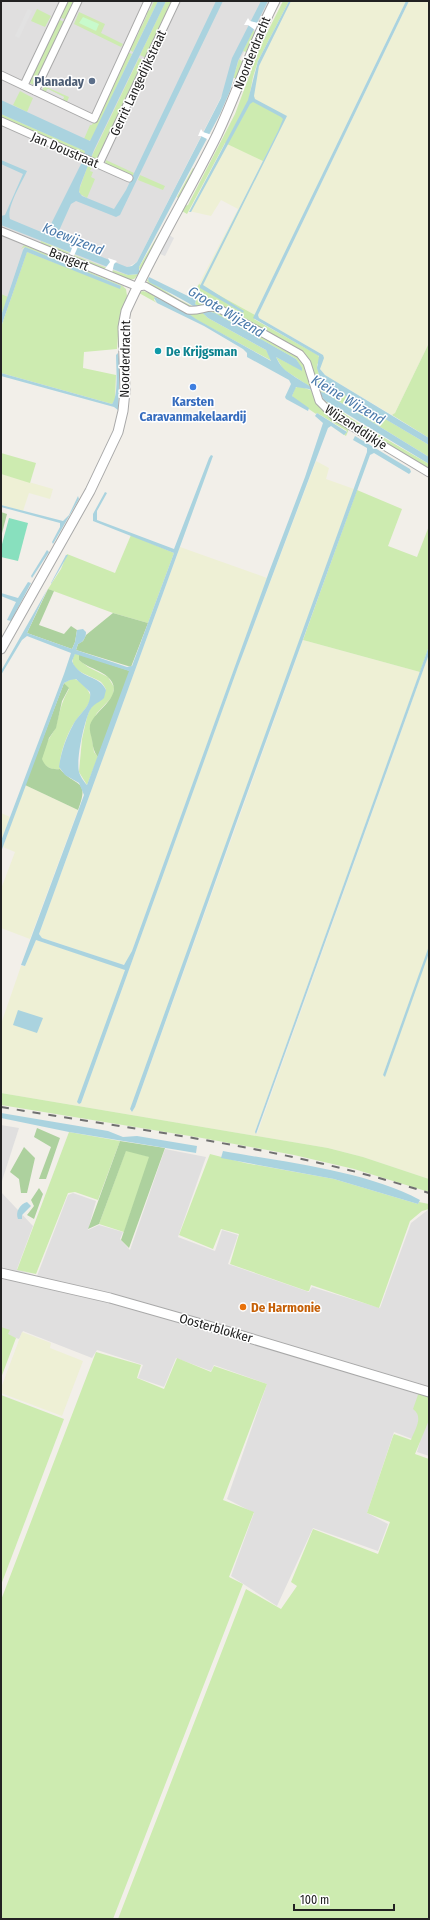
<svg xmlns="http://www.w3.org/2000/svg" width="430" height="1920" viewBox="0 0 430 1920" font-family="'Fira Sans Condensed',sans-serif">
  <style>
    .residential { fill: #e0dfdf }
    .farmland { fill: #eef0d5 }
    .grass { fill: #cdebb0 }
    .forest { fill: #add19e }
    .park { fill: #c8facc }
    .pitch { fill: #88e0be }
    .parking { fill: #e2e2e2 }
    .water { fill: #aad3df; fill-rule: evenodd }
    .pier { fill: #fff }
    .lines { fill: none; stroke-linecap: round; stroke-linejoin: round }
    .minor-casing { stroke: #a9a9a9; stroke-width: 9 }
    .tertiary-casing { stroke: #a9a9a9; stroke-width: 11 }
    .minor { stroke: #fff; stroke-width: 7 }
    .tertiary { stroke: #fff; stroke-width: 9 }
    .rail { stroke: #707070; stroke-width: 2; stroke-dasharray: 8 8; stroke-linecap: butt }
    .service-dot { fill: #5c6f8a; stroke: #fff; stroke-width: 1.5 }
    .culture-dot { fill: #0f9aa8; stroke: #fff; stroke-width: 1.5 }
    .shop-dot { fill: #3f7fe0; stroke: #fff; stroke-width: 1.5 }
    .food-dot { fill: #e8710a; stroke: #fff; stroke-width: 1.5 }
    .labels { text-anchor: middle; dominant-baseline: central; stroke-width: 3; stroke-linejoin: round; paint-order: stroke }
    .street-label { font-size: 13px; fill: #222; stroke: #fff }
    .service-label { font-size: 13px; font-weight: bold; fill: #4e5e75; stroke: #fff; text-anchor: end }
    .culture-label { font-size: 13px; font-weight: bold; fill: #0d838f; stroke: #fff; text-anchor: start }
    .shop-label { font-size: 13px; font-weight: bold; fill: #366cbe; stroke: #fff }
    .food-label { font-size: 13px; font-weight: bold; fill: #c56008; stroke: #fff; text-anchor: start }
    .water-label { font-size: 14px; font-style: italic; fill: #4a7aab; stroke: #fff }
  </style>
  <rect width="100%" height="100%" fill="#f2efe9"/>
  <g class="residential">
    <path d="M1,1H270L137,262L128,267L123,290L28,254L1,325Z"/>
    <path d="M1,1125L19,1128L1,1184Z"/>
    <path d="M165,1149L206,1157L178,1237L215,1251L222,1230L238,1235L228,1264L309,1292L312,1287L380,1308L411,1223L429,1209V1456L417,1452L420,1442L394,1432L367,1513L388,1524L378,1551L313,1528L277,1606L231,1576L254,1513L227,1499L267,1384L214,1365L211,1371L176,1358L164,1387L138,1378L143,1365L97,1350L92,1358L23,1331L19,1339L1,1333V1192L33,1226L17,1269L37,1276L68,1195L73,1193L96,1201L88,1230L99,1225L123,1232L120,1239L130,1250Z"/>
  </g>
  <g class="farmland">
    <path d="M290,1H406L255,315L199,284L238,209L221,200L211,216L189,211L249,98L254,75Z"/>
    <path d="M409,1H429V343L395,413L392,415L325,375L320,369L323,355L259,318L258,315Z"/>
    <path d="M316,461L329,468L326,479L354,489L130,1110L132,1112L135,1107L303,640L420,672L255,1132L257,1134L429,654V1179L363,1157L328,1148L1,1093V1024L21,966H25L36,940L124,969L125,972L79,1104L81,1103L238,667Z"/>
    <path d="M1,474L53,489L50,499L29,493L23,511L1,505Z"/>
    <path d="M180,547L267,578L132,951L127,963L123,965L42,938L39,934Z"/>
    <path d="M25,785L78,810L30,939L1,928V889L15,852L3,847Z"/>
    <path d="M1,813L10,817L1,841Z"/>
    <path d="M22,1332L51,1343L50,1348L83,1361L62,1416L1,1393V1388Z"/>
  </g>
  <g class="grass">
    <path d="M68,1H74L67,20L59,17L65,4Z"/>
    <path d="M154,1H158L133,52L128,49L131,43L134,42L139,32V27L142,26L147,15L145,12L150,10Z"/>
    <path d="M166,1H172L173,3L165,20L162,21L146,58L140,55Z"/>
    <path d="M283,1H289L258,61L253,77L249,98L285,118L263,161L225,143L187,214L182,211L184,206L188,205L235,114L260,47Z"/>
    <path d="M37,9L51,16L45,27L31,21Z"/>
    <path d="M79,12L105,24L101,33L123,44L121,47L74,24Z"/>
    <path d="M58,19L66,23L62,25L57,36L58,39L35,86L28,82Z"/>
    <path d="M253,30L255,32L246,52L243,51Z"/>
    <path d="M127,52L132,54L92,139L88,141L84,139L90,125H92L95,118H98L103,107L102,103L106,102L118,75L117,72L121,70L126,59L125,56Z"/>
    <path d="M139,58L145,61L143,65L140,66L128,97L125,98L113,129L110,130L105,141L106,143L99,158L95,160L91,158Z"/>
    <path d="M239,59L243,62L237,78H233Z"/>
    <path d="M44,86L69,97L67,102L62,101L64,97L47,89L46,93L42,91Z"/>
    <path d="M20,91L33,98L27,112L13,105Z"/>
    <path d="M1,114L81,149V150H83L86,151L84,155L1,118Z"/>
    <path d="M106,160L134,173L132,177L105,164Z"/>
    <path d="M88,165L92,167L90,171L93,172L91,177L95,179L87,198L80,194L79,190Z"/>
    <path d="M193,168L195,169L178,198L177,197Z"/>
    <path d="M140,175L165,186L163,190L138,180Z"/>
    <path d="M161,230L162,232L140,272L139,267Z"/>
    <path d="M41,241L70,253H68L67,255L40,244Z"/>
    <path d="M24,245L121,285L126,289L127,296L119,323L117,349L84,352L83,368L116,375L115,400L112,404L1,373V327L27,252L120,288L121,286L25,247L21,249Z"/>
    <path d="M74,255L107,268V269L105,268L104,270L73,257Z"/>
    <path d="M112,270L128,275L139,274L134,279L129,280L113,273Z"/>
    <path d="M145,278L178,299L196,308L189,307L150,285Z"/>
    <path d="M199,284L255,315L254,319L318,355L320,359L317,365L320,380L429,445V457L325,393L318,391L309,361L214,304H210L203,296L194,292Z"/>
    <path d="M143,291L201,311L208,318L266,350L272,361L195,319L189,314L155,297L154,300L157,303L139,293Z"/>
    <path d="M1,294L8,297L1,316Z"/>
    <path d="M193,295L200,299L203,305L199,307L195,304L196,300L191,298Z"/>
    <path d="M213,309L298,356L302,360L312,388L283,369L276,357L302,370L296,359L210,311Z"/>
    <path d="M429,343V438L392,415L395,413Z"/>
    <path d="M299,386L313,391C320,412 331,415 347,427L349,429L346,436L331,426L344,435L347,431L317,413L316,414L293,398L292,396L295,388Z"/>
    <path d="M319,394L324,400L357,422L429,464V472L329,410Z"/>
    <path d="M1,453L36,463L30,483L1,474Z"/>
    <path d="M357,490L402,509L388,546L417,557L429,526V646L420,672L303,640Z"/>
    <path d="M131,535L174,553L148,623L113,613L48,589L61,569L67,554L115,573Z"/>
    <path d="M75,654H79V660L88,667L108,677L114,687L113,696L97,713L90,726L94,752L98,757L87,785L79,772L82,739L87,717L90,709L106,690C105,687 103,684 101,682C94,676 64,671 75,654Z"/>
    <path d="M73,678C81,681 90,690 91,698C88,707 83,711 77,719C69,728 58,757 60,769C54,770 50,769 45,765C34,755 53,736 56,726C60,711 61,703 69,689L64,683Z"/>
    <path d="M1,1093L328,1148L363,1157L429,1179V1192L354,1169L294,1155L202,1138L1,1105Z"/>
    <path d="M69,1132L120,1141L98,1200L75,1192L68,1193L36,1274L17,1270Z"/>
    <path d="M126,1150L150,1157L124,1232L99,1224Z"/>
    <path d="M210,1154L245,1163L334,1179L418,1204L419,1202L429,1204V1209L422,1211L410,1221L379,1308L311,1285L309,1291H307L230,1264L239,1234L221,1229L213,1249L179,1235Z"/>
    <path d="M1,1327L10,1330L8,1334L16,1338L1,1378Z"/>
    <path d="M96,1352L141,1365L137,1378L164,1389L177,1358L211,1372L214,1366L267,1384L223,1500L254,1512L229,1577L243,1584L113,1919H1V1600Z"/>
    <path d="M419,1392L429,1394V1420L415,1454L429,1459V1919H118L246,1589L281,1609L297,1586L291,1582L313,1529L378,1554L390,1522L367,1513L393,1436L394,1434L411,1440C415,1429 424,1417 413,1409Z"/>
    <path d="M1,1395L64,1419L1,1585Z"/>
  </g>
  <g class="forest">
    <path d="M1,512L7,514L1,537Z"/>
    <path d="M48,589L54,591L39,625L64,634L71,626L77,630L75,642L72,649L27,633Z"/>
    <path d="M113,613L148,623L131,667L76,650L78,644L83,641L86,635Z"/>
    <path d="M79,654L130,671L98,757C94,752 93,747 92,740C91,735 89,730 90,725C95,710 121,698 112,682C105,670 88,669 79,660Z"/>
    <path d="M64,683L69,688L62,701L56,728L49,738L42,759C45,767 51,770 60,769C76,788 90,778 78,810L25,785Z"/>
    <path d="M37,1128L60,1138L46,1179H39L51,1147L34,1137Z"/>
    <path d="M120,1141L165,1148L129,1248L121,1240L149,1157L126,1151L99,1224L88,1229Z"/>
    <path d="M24,1147L35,1158L27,1193H21L19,1179L10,1172Z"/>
    <path d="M39,1188L43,1194L34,1219L27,1215L34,1206L31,1200Z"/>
  </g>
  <path class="park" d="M83,17L99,24L96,31L79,23Z"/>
  <path class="pitch" d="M9,518L28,523L18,561L1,557V548Z"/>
  <g class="parking">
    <path d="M28,9L32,11L19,38L15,36Z"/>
    <path d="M48,89L64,97L60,106L58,107L49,103L45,93Z"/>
    <path d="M169,235L174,238L165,256L160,254Z"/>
  </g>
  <g class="water">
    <path d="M158,1H166L94,150L80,186L79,192L82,196L114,209L126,190L216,1H223L120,215L116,217L76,201L71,204L58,233V238L62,241L127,267L132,266L137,262L221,98L232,58L261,1H268L238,61L230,91L220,114L139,267V274L128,275L1,225V216L5,215L23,174L1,164V160L27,171C22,182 6,208 10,219L46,234L82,162L85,151L1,114V100L90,141Z"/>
    <path d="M289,1H291L259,66L254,96L255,99L287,116L203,285L244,311L243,313L200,288V286L278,131L283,119L281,117L253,102L250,104L191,212H189L248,100L258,61Z"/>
    <path d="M406,1H409L258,315L259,318L323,355L324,358L320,369L325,375L429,438V445L321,381L317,368L319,356L253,318Z"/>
    <path d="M25,247L121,286L120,289L27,252L1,327V316L23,250Z"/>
    <path d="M149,277L196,300L195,304L206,311L215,313L296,359L302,368V371L276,357C278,361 280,365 283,368C286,372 321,394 325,393L429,457V464L324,400L321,395L309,389L296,387L292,396L309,408L308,411L286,399L285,397L291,384L289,380L247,357V353L243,349L204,326L157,303L154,298L155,297L189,314L196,319L271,361L266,350L208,318C195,304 167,292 149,282L148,279Z"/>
    <path d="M118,353L120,365L118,410L114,407L1,376V373L112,404C119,396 116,366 116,355Z"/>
    <path d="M317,413L347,432L344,435L331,426L328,428L238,667L81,1103L79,1104L77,1102L125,970L36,940L25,966L21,965L84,795L79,783L65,775L59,767C61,752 66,738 73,725C79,713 92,707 90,692L76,679L70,680L64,683L1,852V841L64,674L71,653L27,636L22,640L1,675V671L47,590L27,633L72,649L75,642L77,630L83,629L86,632C86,638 83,642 78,644L76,650L127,667L132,666L174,553L93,521V514L105,492L107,493L97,511V520L174,549L209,458L211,455L213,456L39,934L42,938L124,965L132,951L269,572L305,477L323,423L315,416ZM75,654L129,671L87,785C84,782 80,776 79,772C76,759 84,722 90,710C94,703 99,703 104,698L106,690C100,675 79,679 72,661Z"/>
    <path d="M355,436L410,469L411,472L409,474L374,453L370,455L237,821L135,1107L132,1112L130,1109L367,452V448L353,440Z"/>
    <path d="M78,496L79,499L53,544L52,542L60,527V523L1,507V505L63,521L69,515Z"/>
    <path d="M47,550L49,552L32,578L31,576Z"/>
    <path d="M66,555H68L51,584V583Z"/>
    <path d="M28,582L31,583L11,621L7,620L16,602L1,596V593L18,598Z"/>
    <path d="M429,646V654L256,1134L255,1132Z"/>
    <path d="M429,946V953L385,1077L383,1075Z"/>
    <path d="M18,1010L43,1018L37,1033L13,1025Z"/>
    <path d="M1,1113L108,1131L123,1137L137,1136L197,1146L196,1153L69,1132L1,1118Z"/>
    <path d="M223,1151C283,1162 367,1171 420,1200L418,1204L334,1179L221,1158Z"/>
    <path d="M27,1202L31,1206L22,1215V1219H18C15,1212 20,1204 27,1202Z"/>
  </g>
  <g class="pier">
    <path d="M248,18L250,21L258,23L255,30L248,25H244Z"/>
    <path d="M201,129L203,132L212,135L209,142L207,139L201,136H198Z"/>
    <path d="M75,240L80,242L73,258L69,256Z"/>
    <path d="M108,258L117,261L114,264L112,273L104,270L110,262Z"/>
  </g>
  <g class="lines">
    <defs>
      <g id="minor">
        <path d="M1,75L94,119L148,1"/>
        <path d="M24,85L64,1"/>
        <path d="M35,91L78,1"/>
        <path d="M1,121L129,178"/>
        <path d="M99,164L176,1"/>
        <path d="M1,231L138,287L145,286L188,310C199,312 207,305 218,308L300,354L307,363L319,401L334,416L429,473"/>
      </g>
      <g id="tertiary">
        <path d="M1,649L90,491L118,432L123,411L125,391L123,327L126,311C153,251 188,194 217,135C238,91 252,45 275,1"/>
        <path d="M1,1273L110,1298L226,1331L429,1392"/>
      </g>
    </defs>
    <use href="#minor" class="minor-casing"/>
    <use href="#tertiary" class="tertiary-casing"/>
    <use href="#minor" class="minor"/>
    <use href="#tertiary" class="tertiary"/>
    <path class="rail" d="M1,1107C144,1131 290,1148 429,1193"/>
  </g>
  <circle class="service-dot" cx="92" cy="81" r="4"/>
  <circle class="culture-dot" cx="158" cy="351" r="4"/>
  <circle class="shop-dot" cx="193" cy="387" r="4"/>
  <circle class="food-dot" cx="243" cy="1307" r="4"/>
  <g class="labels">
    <g class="street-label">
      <text transform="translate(252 53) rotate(-68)">Noorderdracht</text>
      <text transform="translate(138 83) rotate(-65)">Gerrit Langedijkstraat</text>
      <text transform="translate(65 150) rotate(23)">Jan Doustraat</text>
      <text transform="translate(69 259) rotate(22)">Bangert</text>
      <text transform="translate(125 359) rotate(-89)">Noorderdracht</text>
      <text transform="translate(356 427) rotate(33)">Wijzenddijkje</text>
      <text transform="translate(216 1328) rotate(16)">Oosterblokker</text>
    </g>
    <g class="service-label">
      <text x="84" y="81">Planaday</text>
    </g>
    <g class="culture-label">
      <text x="166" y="351">De Krijgsman</text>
    </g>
    <g class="shop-label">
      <text x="193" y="401">Karsten<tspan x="193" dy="15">Caravanmakelaardij</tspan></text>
    </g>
    <g class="food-label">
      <text x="251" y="1307">De Harmonie</text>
    </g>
    <g class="water-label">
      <text transform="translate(73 239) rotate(22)">Koewijzend</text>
      <text transform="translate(226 312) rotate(31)">Groote Wijzend</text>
      <text transform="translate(348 400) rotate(31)">Kleine Wijzend</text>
    </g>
  </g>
  <rect width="430" height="1920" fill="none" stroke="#222222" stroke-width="4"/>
  <path d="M294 1904v6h100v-6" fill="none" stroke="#222222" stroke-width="2"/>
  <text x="300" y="1904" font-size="12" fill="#222222" stroke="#ffffff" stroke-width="3" paint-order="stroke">100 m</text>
</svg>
